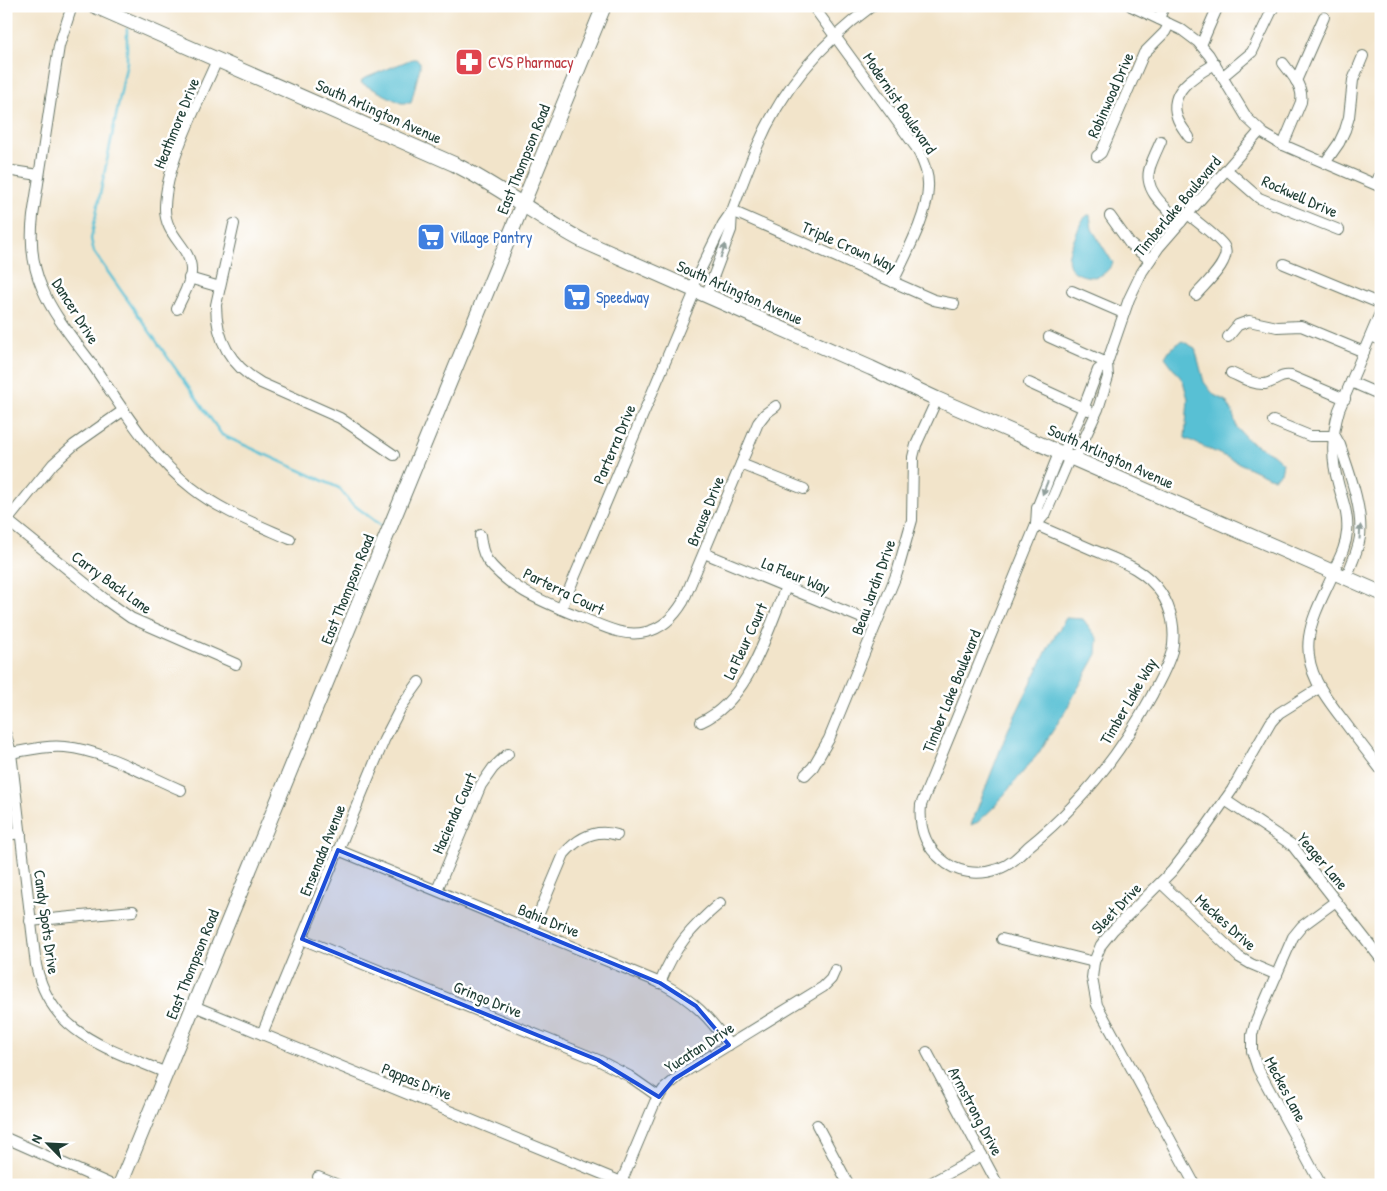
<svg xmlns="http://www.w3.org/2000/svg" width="1387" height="1191" viewBox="0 0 1387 1191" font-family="'Patrick Hand',sans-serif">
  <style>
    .water { fill: #58c0d4; stroke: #3c7e84 }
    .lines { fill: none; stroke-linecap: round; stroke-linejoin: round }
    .stream { stroke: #58c0d4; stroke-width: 2.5 }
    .street-casing { stroke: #697768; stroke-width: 12 }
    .secondary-casing { stroke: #697768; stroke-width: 16 }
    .street { stroke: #fff; stroke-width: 10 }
    .secondary { stroke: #fff; stroke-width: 14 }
    .oneway { fill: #8f9e9a }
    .marked { fill: #1d4ed8; fill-opacity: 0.2; stroke: #1d4ed8; stroke-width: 4; stroke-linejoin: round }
    .labels { text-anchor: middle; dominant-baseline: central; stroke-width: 5; stroke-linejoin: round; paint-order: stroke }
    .health-label { font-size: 16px; fill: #be3a42; stroke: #fff; text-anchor: start }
    .street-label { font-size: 16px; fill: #1f3d34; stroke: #fff }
    .shop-label { font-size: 16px; fill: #366cbe; stroke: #fff; text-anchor: start }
  </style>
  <rect width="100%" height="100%" fill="#fff"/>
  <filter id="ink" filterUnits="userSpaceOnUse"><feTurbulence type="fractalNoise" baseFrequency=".02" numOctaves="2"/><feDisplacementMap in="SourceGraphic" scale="10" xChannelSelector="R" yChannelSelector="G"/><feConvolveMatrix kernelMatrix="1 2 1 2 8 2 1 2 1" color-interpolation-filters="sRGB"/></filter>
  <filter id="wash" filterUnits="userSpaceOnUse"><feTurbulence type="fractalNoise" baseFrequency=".0096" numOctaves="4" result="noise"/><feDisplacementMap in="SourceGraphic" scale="20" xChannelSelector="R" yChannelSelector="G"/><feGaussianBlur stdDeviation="1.12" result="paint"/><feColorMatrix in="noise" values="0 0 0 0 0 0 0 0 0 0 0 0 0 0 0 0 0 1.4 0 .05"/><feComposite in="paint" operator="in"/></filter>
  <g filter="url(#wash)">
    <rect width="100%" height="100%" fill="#f2e4ca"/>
    <g class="water">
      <path d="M412,59H416L420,62V67L411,103H401L361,83L363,79Z"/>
      <path d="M1088,215H1090L1092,229L1113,263C1109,269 1105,274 1099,276C1090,279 1071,274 1069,264C1066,255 1073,243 1076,235C1079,228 1081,219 1088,215Z"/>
      <path d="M1182,341L1195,348L1204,382L1214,395L1226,401L1232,411L1237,428L1249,441L1273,454L1283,463L1281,473L1274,478L1269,477L1185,438L1188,399L1183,381L1165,357L1170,349Z"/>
      <path d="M1066,618L1083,619L1098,639L1097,654L1066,710L1038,754L994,807L978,822L971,825L1008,730L1050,644Z"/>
    </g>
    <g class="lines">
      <path class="stream" d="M127,29V62L91,239L94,252L222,435L339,488L350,502L384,528"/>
    </g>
  </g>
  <g filter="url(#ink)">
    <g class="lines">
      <defs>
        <g id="street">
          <path d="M72,6L59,46L33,216C30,240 32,265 42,288C53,315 74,340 92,364C121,406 151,457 192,488C221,511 256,524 290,539"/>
          <path d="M813,6L918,150C923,162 929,174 928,187C928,215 905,256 893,282"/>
          <path d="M872,6C821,43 782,88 757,147C748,168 740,190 732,211L934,300L954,304"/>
          <path d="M1131,6L1182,30L1198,42L1209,55L1247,118L1264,134L1281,144L1381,187"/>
          <path d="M1159,19L1164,6"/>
          <path d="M1201,45L1218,6"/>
          <path d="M1222,77L1252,52L1274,6"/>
          <path d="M1296,81L1324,17"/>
          <path d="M1189,137C1185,131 1179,124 1177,117C1168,90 1196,75 1215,64"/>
          <path d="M1161,141C1157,150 1153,158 1150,167C1142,190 1166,208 1181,222"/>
          <path d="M1283,145L1301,102C1304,86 1291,74 1283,63"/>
          <path d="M1097,156L1101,153L1144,53L1165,32L1169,24"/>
          <path d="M1325,163L1339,143L1345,130L1349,117L1353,80L1363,56"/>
          <path d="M6,170L39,175"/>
          <path d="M1227,170L1259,198L1339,230"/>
          <path d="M1376,184L1381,172"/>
          <path d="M1188,214C1197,222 1218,237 1224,246C1233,260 1204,285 1196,295"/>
          <path d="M1110,216L1130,244L1150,260"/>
          <path d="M234,224L216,305C216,340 231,366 261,383L340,418L394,455"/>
          <path d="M1284,264L1381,304"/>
          <path d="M189,278L220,287"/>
          <path d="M691,289L723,224L732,211L731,230L706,296"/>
          <path d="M1072,291L1123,313"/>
          <path d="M177,309C182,297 192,282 191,269C191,247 164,236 165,207C166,162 199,102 217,60"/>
          <path d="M1371,336L1381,340"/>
          <path d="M1049,337L1107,363"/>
          <path d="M1228,337L1238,325L1249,321L1277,327L1301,326L1364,352"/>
          <path d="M1231,373C1241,377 1253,385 1265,384C1275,382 1280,374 1291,376L1345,399"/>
          <path d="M1351,382L1381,395"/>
          <path d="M1029,383L1088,410"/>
          <path d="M1273,421L1310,436H1335L1340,445C1349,472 1363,508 1360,537C1358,551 1351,565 1346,578"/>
          <path d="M1063,454L1082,412L1098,370L1107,363"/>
          <path d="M1075,459L1098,409L1108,377L1107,363L1129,299L1142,272L1159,247L1260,131"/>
          <path d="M741,464L804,489"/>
          <path d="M8,521L107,601L131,618L236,664"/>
          <path d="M6,522L53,464L74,445L124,410"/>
          <path d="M1036,525C1054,533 1073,541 1091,549C1117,560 1145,568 1161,593C1172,609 1176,631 1172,651C1168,666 1159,681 1152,695C1121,753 1079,806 1028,847C1019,856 1010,865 998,869C978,876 956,873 941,859C924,845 919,826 921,805L1036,525L1046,513L1070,457"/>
          <path d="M1036,525L1037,508L1059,453"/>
          <path d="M480,535C481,544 482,552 487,560C510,590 547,603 580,617C601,625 623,638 646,632C663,628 674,617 683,602L758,423L765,414L776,406"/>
          <path d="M704,553L876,624"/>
          <path d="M1333,572C1339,559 1346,547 1347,532C1349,515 1342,499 1338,483C1331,459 1332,434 1339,410L1381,311"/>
          <path d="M1334,572C1325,593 1312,615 1309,637C1304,672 1326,698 1346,724C1357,739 1369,754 1381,770"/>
          <path d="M561,609L695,291"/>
          <path d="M701,722C749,700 767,632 786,587"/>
          <path d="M6,735L11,753L36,965C51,1036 109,1048 166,1073"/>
          <path d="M11,753C28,750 47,745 65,747C102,750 146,775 181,790"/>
          <path d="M805,775L813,767L829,739L897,573L912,520L913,457L916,445L937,399"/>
          <path d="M1225,800L1292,845L1381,959"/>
          <path d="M6,835L21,833"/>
          <path d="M338,850L663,984C693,1000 710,1018 729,1045"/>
          <path d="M1161,883L1239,957L1251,964L1277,975"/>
          <path d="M437,890L481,785L493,768L508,754"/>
          <path d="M30,921L133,911"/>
          <path d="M532,930L564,854C578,838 595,828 617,835"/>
          <path d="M302,939L598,1060L629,1076L659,1097"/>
          <path d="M1002,939L1094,962"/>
          <path d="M660,983C675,946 690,929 720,903"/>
          <path d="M194,1006L629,1185"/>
          <path d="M262,1034L384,740L401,707L419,682"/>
          <path d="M927,1052L998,1185"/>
          <path d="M1380,1063H1381"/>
          <path d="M817,1125L849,1185"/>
          <path d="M6,1138L112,1185"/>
          <path d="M318,1177L338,1185"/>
          <path d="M620,1185L655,1102L664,1089L683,1073L823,987L831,979L835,970"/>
          <path d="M927,1185L982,1155"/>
          <path d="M1195,1185L1097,1005L1092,978L1094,962L1101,945L1113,930L1172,871L1204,830L1232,790L1271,722L1279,713L1319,688"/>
          <path d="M1321,1185L1258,1069L1252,1051V1035L1255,1024L1293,937L1302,926L1336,901"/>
        </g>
        <g id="secondary">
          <path d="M95,6L454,164C499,186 539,218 583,241L871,368L937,399L1381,593"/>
          <path d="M120,1185L604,6"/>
        </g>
      </defs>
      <use href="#street" class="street-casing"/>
      <use href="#secondary" class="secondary-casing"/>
      <use href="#street" class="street"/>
      <use href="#secondary" class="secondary"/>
    </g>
    <defs><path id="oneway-solid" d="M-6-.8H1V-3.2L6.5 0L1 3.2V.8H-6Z" transform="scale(1.25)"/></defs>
    <g class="oneway">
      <use href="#oneway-solid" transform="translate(723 251) rotate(-70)"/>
      <use href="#oneway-solid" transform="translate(1045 488) rotate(112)"/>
      <use href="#oneway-solid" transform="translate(1360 532) rotate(-86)"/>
    </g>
  </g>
  <path class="marked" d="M338,850L660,983L696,1006L729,1045L674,1079L659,1097L598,1060L302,939Z"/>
  <defs>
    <symbol id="pharmacy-square" viewBox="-11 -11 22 22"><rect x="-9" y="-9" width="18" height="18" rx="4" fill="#e0444e" stroke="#fff"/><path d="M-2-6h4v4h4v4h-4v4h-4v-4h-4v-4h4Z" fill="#fff"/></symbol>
    <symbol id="supermarket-square" viewBox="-11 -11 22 22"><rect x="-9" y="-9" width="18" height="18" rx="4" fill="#3f7fe0" stroke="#fff"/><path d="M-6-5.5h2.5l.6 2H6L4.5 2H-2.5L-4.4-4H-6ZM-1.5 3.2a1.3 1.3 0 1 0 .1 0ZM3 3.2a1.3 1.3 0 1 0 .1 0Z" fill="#fff"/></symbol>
  </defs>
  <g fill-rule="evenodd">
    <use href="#pharmacy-square" x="453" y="46" width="32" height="32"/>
    <use href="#supermarket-square" x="415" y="221" width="32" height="32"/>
    <use href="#supermarket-square" x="561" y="281" width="32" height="32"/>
  </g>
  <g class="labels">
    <g class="health-label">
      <text x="488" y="62">CVS Pharmacy</text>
    </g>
    <g class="street-label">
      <text transform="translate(1110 95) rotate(-66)">Robinwood Drive</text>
      <text transform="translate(900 103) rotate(56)">Modernist Boulevard</text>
      <text transform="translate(379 111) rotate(24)">South Arlington Avenue</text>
      <text transform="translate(176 123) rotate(-68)">Heathmore Drive</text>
      <text transform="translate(523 159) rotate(-68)">East Thompson Road</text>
      <text transform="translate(1300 196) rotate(24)">Rockwell Drive</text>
      <text transform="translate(1177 206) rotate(-50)">Timberlake Boulevard</text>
      <text transform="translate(849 246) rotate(24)">Triple Crown Way</text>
      <text transform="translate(740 292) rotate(24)">South Arlington Avenue</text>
      <text transform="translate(76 311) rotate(58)">Dancer Drive</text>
      <text transform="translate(614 444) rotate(-67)">Parterra Drive</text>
      <text transform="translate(1111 456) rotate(24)">South Arlington Avenue</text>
      <text transform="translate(705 511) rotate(-68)">Brouse Drive</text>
      <text transform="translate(796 575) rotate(22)">La Fleur Way</text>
      <text transform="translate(112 582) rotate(36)">Carry Back Lane</text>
      <text transform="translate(873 587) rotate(-70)">Beau Jardin Drive</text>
      <text transform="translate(347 589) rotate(-68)">East Thompson Road</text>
      <text transform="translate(564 591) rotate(26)">Parterra Court</text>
      <text transform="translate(745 641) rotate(-65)">La Fleur Court</text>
      <text transform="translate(951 691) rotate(-68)">Timber Lake Boulevard</text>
      <text transform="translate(1128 701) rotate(-60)">Timber Lake Way</text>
      <text transform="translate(454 813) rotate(-66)">Hacienda Court</text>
      <text transform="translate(322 850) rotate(-68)">Ensenada Avenue</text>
      <text transform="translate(1323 861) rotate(50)">Yeager Lane</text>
      <text transform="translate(1116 908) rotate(-46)">Sleet Drive</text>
      <text transform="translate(549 920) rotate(22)">Bahia Drive</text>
      <text transform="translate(47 922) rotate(82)">Candy Spots Drive</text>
      <text transform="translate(1226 922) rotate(42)">Meckes Drive</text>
      <text transform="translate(192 964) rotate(-68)">East Thompson Road</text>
      <text transform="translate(488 999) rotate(22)">Gringo Drive</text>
      <text transform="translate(699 1047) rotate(-33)">Yucatan Drive</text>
      <text transform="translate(417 1081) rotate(22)">Pappas Drive</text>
      <text transform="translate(1286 1089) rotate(62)">Meckes Lane</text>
      <text transform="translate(976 1111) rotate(62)">Armstrong Drive</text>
    </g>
    <g class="shop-label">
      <text x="450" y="237">Village Pantry</text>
      <text x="596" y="297">Speedway</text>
    </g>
  </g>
  <rect width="1387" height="1191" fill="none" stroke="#fff" stroke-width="25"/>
  <g transform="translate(48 1144) rotate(294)" stroke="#ffffff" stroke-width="4" paint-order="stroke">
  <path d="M0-4L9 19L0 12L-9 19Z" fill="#1f3d34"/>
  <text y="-8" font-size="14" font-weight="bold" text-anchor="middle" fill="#1f3d34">N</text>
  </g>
</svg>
